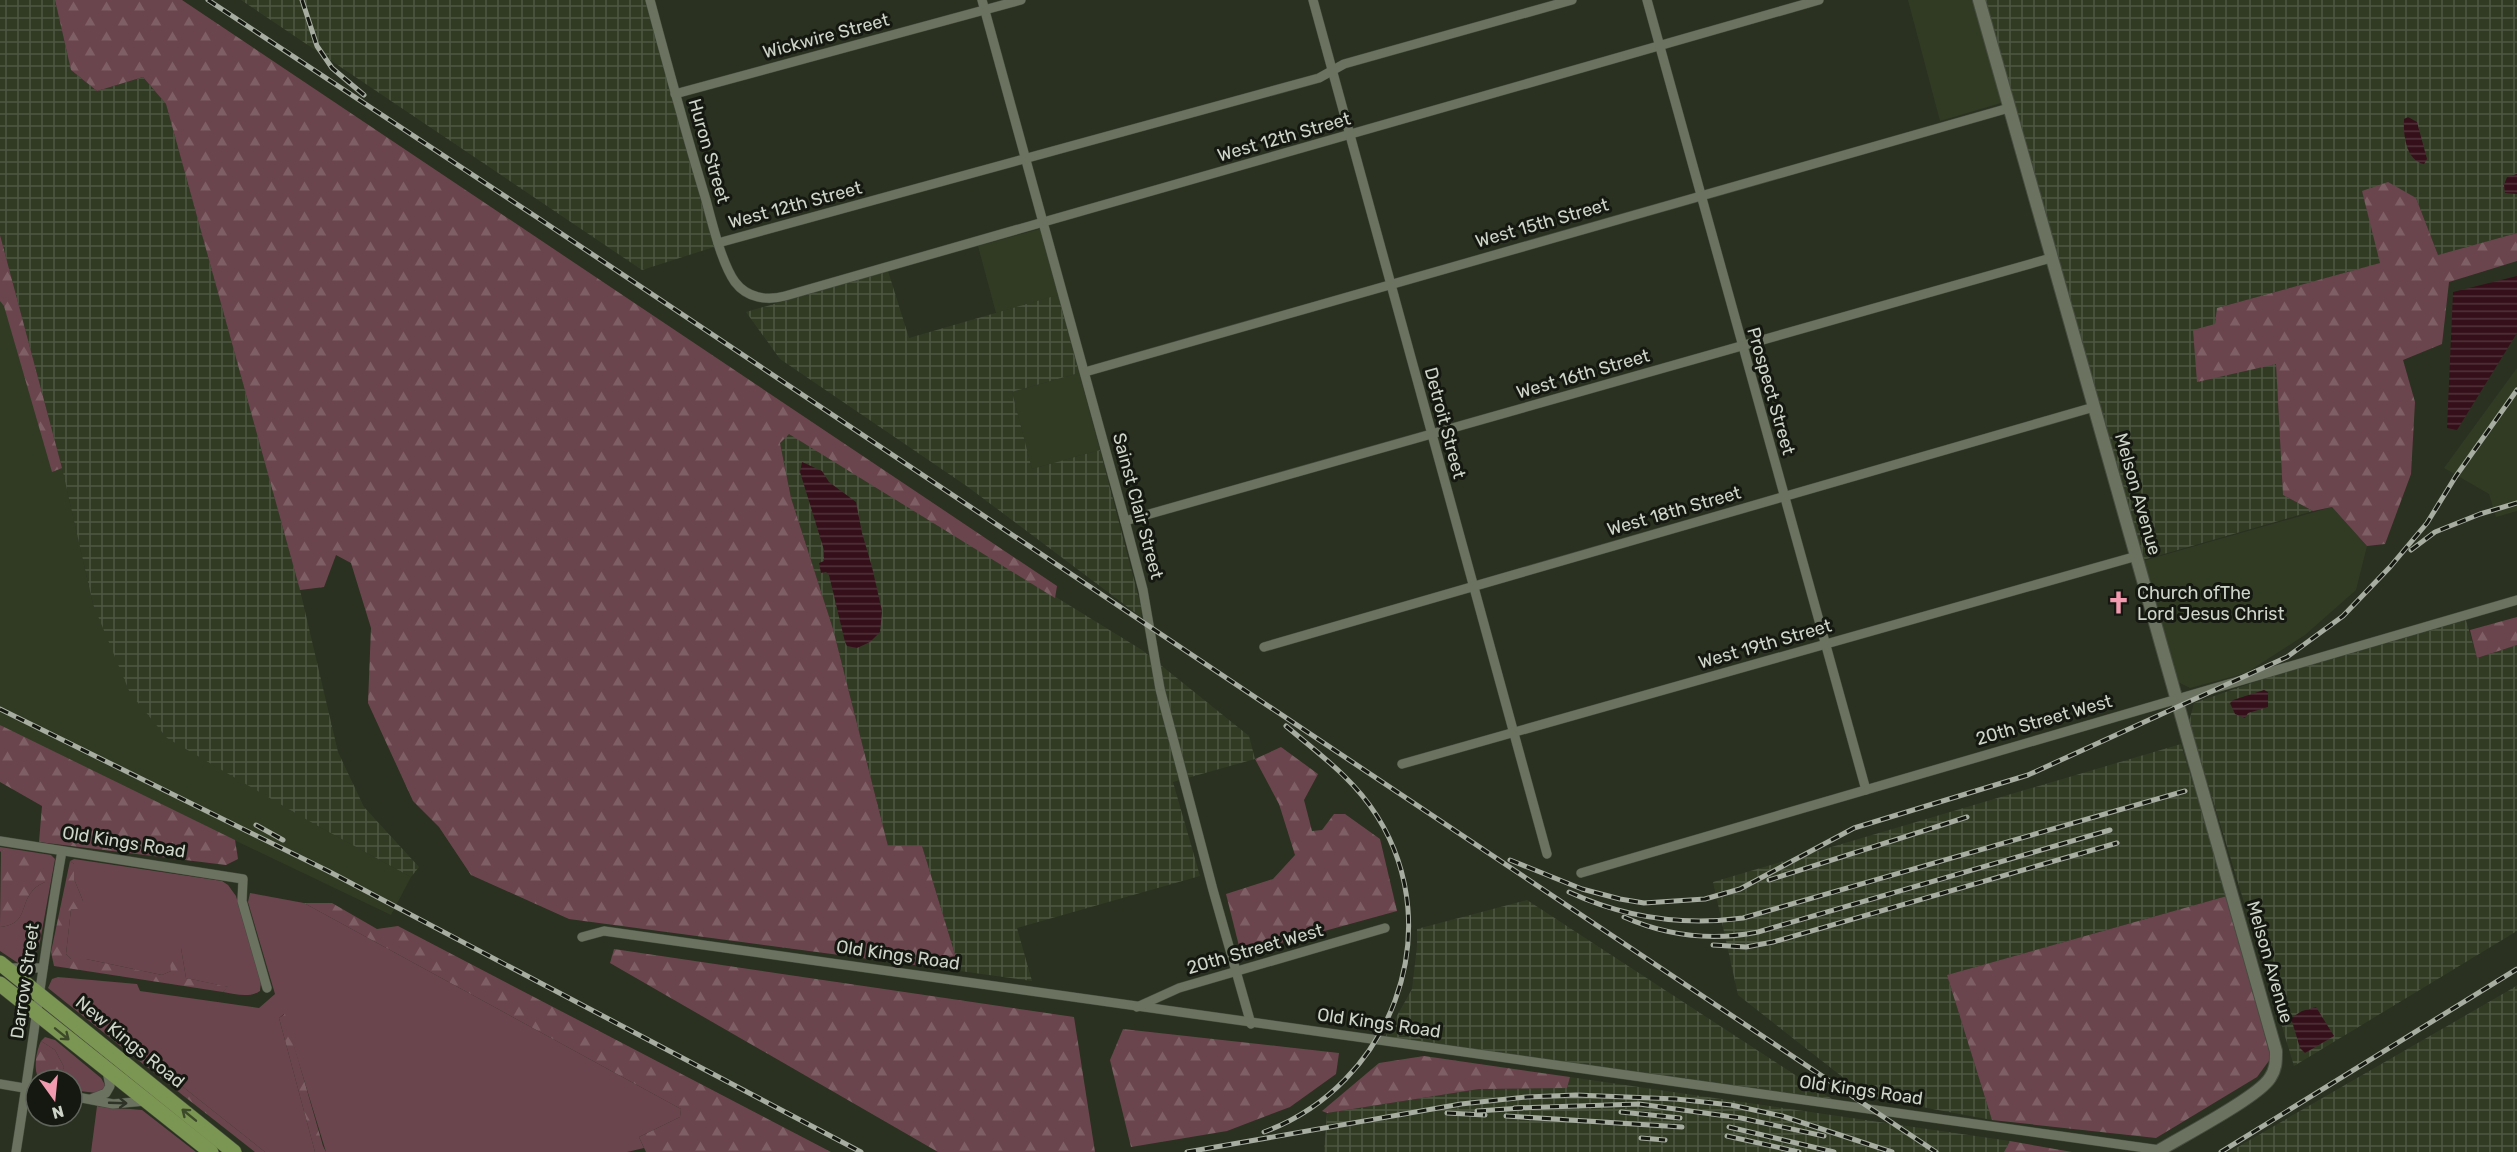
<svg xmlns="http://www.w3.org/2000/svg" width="2517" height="1152" viewBox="0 0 2517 1152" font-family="Rubik,sans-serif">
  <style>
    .built { fill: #313b24 }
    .industrial { fill: url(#industrial-grid) }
    .grass { fill: #6b454e }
    .forest { fill: url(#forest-firs) }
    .water { fill: url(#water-rules) }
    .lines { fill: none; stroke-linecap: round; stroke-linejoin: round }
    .minor-casing { stroke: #474d3f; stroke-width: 10 }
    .tertiary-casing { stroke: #474d3f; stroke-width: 14 }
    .primary-casing { stroke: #474d3f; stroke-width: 16 }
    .minor { stroke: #6b7360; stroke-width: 9 }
    .tertiary { stroke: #6b7360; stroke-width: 12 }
    .primary { stroke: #7b9552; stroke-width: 15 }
    .rail-casing { stroke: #a7ada0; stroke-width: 5 }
    .rail { stroke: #141810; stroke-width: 3; stroke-dasharray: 9; stroke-linecap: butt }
    .oneway { stroke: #3d4a2a }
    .oneway2 { stroke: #2e3328 }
    .labels { text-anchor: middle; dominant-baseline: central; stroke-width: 6; stroke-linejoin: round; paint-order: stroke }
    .street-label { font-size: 18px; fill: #cfd4c9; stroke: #141810 }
    .poi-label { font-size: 18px; fill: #cfd4c9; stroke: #141810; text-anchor: start }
  </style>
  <defs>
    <pattern id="industrial-grid" width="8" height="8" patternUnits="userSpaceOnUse" patternTransform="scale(1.5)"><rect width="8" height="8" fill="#313b24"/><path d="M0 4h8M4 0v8" fill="none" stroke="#4e5642"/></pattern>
    <pattern id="forest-firs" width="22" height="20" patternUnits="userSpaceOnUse" patternTransform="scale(1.5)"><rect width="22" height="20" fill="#6b454e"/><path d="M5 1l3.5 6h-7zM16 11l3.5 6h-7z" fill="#7f5f66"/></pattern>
    <pattern id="water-rules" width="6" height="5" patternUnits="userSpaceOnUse" patternTransform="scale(1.5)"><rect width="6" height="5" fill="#35101b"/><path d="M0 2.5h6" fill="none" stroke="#51323b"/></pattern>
  </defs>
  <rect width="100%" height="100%" fill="#2a3120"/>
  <g class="built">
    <path d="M1908,0H1974L2001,103L1940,121Z"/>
    <path d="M1040,229L1058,295L996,313L978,246Z"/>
    <path d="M0,235L62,468L93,604L316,825L411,877L391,915L60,757L0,725Z"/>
    <path d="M2517,368V511L2496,517L2489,494L2444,468Z"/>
    <path d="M1079,373L1100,450L1032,469L1012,392Z"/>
    <path d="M2332,507L2367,546L2356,590L2305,635L2246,673L2190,688L2178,682L2143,561Z"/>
  </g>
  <g class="industrial">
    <path d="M0,0H55L71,70L97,91L143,77L166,104L300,590L338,752L364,807L419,867L411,877L316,825L167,738L130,693L93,604L62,468L0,235Z"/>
    <path d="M241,0H646L714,247L642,270Z"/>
    <path d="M1984,0H2517V233L2438,255L2416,198L2362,191L2381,263L2217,308L2276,363L2283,495L2313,511L2143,560Z"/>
    <path d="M888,271L909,338L1058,295L1079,373L1012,392L1032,469L1100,450L1142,610L1141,617L968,487L780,359L746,312Z"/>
    <path d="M789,433L1142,650L1249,736L1255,759L1173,782L1200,876L1017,928L1032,981L960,971L922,846H888L833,629L791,498L780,443Z"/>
    <path d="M2466,620L2477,658L2517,645V931L2294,1066L2189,722L2194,703L2269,677Z"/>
    <path d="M2181,744L2227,896L1947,975L1992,1120L1868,1097L1738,995L1713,882Z"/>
    <path d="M1527,900L1832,1099L1385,1037L1412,989L1417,946V929Z"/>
    <path d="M2517,985V1152H2229L2513,988Z"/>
    <path d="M1570,1077L2010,1141L2004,1152H1324L1327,1113L1479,1089L1567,1088Z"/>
  </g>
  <g class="grass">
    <path d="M0,847L51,855L55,859L39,947C34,957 29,960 18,963L0,951V927C28,924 19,906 33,890C35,887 41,884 45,882L2,850L0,852Z"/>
    <path d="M74,859L222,881L228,885L236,896L261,981L260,991C250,998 235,994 223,992L228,987L186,978L181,948L171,971L162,975L86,959H71L66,954L71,909H83V901L74,879V864L70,861Z"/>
    <path d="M250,893L304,903L681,1109L680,1117L639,1137L644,1148L627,1152H326L284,1014L279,1018L315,1152H265L125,1041L124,1049L48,988L52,979L58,977L137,984L140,991L259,1008L275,994L248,902Z"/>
    <path d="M45,1037L55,1040L101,1078L105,1085L104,1088L96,1093L72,1090V1080H59L64,1067L55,1050L41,1041Z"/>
    <path d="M97,1106C112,1109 127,1108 142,1110L196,1152H91Z"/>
  </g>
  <g class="forest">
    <path d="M55,0H182L1057,586L1055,598L789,434L780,443L791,498L833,629L888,846H922L960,971L569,919L471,875L439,827L413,801L368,703L371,628L351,563L336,555L324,587L300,590L166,104L143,77L97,91L71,70Z"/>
    <path d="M2388,182L2416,198L2438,255L2517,233V261L2449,282L2442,344L2403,360L2415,402L2411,474L2385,544L2367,546L2332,507L2313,511L2283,495L2276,364L2197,382L2193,330L2215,324L2217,308L2380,263L2362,191Z"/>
    <path d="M0,235L62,468L52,472L4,306L0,301Z"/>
    <path d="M2517,617V645L2477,658L2470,630Z"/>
    <path d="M0,725L235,840L238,859L226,865L39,842L42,806L0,782Z"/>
    <path d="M1281,747L1318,774L1304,800L1312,831L1322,830L1334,814H1345L1380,839L1397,911L1241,954L1226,894L1273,879L1295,855L1279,804L1255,759Z"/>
    <path d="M1,850L49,862L45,882C41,884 35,887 33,890C19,906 28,924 0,927Z"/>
    <path d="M70,861L74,864V879L83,901V909H71L66,954L71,959H86L162,975L171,971L168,947L181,948L186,978L229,987L223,992L54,966L51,952Z"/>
    <path d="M2227,896L2271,1058L2257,1077L2156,1138L1992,1120L1947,975Z"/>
    <path d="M304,903H332L377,929L398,926L831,1152H646L639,1137L680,1117L681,1109Z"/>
    <path d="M614,949L1074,1017L1095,1152H938L610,963Z"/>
    <path d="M285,1014L323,1146L326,1152H315L279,1018Z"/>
    <path d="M1123,1029L1339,1053L1336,1074L1290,1107L1227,1131L1131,1147L1110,1060Z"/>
    <path d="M41,1041L55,1050L64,1067L59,1080H39C33,1070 36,1051 41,1041Z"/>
    <path d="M125,1041L265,1152H255L124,1049Z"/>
    <path d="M1424,1056L1570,1077L1567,1088L1479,1089L1327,1113L1322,1111L1379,1063Z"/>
    <path d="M2010,1141L2072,1152H2004Z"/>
  </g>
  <g class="water">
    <path d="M2408,117L2417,122L2427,159L2424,164C2406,161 2403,134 2404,119Z"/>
    <path d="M2517,174V194L2505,193L2504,185L2507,177Z"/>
    <path d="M2517,276V333L2457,430L2447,428L2453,292Z"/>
    <path d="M802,462L822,471L829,482L856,502L862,533L872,567L882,611L880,632L870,642L857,648L847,646L845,642L829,575L826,572L821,573L819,563L824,561V550L800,472Z"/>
    <path d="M2264,690L2268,692V707L2248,713L2245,718L2235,714L2230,703L2233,700Z"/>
    <path d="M2316,1007L2334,1036L2305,1053L2300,1048L2291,1018L2302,1011Z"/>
  </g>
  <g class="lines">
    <defs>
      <g id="minor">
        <path d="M650,0C668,67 686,134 706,200C712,223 722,264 735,282C747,298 767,301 785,296L1819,0"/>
        <path d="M982,0L1125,521L1143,590L1160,689L1213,890L1251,1024"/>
        <path d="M1313,0L1547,854"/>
        <path d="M1647,0L1866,790"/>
        <path d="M675,94L1021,0"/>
        <path d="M718,243L1319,78L1344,64L1572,0"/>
        <path d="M1085,372L2009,108"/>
        <path d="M1125,521L2051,258"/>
        <path d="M1264,647L2094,407"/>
        <path d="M1402,764L2137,556"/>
        <path d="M0,841L243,879L242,901L267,988"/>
        <path d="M1581,873L2517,600"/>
        <path d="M582,937L604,931L2160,1150"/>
        <path d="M7,968H43"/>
        <path d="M1137,1007L1179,988L1385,928"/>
        <path d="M0,1084L36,1090"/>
        <path d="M72,1096L113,1104L145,1101"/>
        <path d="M91,1099L106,1093L110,1086L107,1071"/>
        <path d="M16,1152C32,1052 44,951 62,851"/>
      </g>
      <path id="tertiary" d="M1979,0L2276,1051C2276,1062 2276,1069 2270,1078C2258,1097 2183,1136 2160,1150"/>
      <g id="primary">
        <path d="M0,963L234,1152"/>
        <path d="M0,984L211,1152"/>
      </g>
    </defs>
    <use href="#minor" class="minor-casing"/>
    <use href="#tertiary" class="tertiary-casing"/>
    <use href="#primary" class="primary-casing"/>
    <use href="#minor" class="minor"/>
    <use href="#tertiary" class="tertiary"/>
    <use href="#primary" class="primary"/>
    <defs>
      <g id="rail">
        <path d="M208,0L538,218L1936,1152"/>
        <path d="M302,0L317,46L332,68L364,95"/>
        <path d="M2411,550L2435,532L2480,514L2517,503"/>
        <path d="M0,709L328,871L861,1152"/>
        <path d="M256,825L283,840"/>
        <path d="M1510,860L1582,889L1620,899L1644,903L1705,899L1740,889L1854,828L2028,775L2287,657L2343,616L2390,567L2427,523L2456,476L2517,390"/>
        <path d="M1769,880L1967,817"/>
        <path d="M1569,892C1625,918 1683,926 1743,918L2185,791"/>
        <path d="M1624,917C1667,936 1713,941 1758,932L2110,830"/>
        <path d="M1713,945L1746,947L1773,942L2117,843"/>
        <path d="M1514,1108L1639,1104L1741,1118L1824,1136"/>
        <path d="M1477,1111L1522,1108"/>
        <path d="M1621,1112L1680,1118"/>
        <path d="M1447,1113L1485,1115"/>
        <path d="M1506,1116L1682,1127"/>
        <path d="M1729,1127L1834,1152"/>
        <path d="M1264,1132C1390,1086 1450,932 1377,816C1353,778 1319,754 1286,726"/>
        <path d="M1727,1136L1799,1152"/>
        <path d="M1641,1138L1665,1140"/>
        <path d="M1187,1152L1461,1104L1527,1097L1576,1095L1676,1099L1731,1105L1782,1116L1892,1152"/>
        <path d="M2221,1152L2517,969"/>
      </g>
    </defs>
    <use href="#rail" class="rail-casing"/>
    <use href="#rail" class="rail"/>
  </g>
  <defs><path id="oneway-shaft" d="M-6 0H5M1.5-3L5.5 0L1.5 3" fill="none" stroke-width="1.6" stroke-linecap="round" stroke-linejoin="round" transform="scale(1.5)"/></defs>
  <g class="oneway">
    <use href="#oneway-shaft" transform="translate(62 1034) rotate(39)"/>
    <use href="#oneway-shaft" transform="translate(189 1115) rotate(-141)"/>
  </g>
  <use class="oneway2" href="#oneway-shaft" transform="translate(118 1103) rotate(2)"/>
  <defs>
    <symbol id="church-bare" viewBox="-9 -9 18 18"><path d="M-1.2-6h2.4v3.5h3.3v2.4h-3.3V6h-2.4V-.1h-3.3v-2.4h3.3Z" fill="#f29aaf" stroke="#141810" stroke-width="2.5" paint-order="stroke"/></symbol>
  </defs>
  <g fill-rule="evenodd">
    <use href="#church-bare" x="2102" y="586" width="33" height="33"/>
  </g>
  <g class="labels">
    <g class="street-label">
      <text transform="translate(826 36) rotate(-15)">Wickwire Street</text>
      <text transform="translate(1284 137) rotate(-16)">West 12th Street</text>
      <text transform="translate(709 151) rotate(74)">Huron Street</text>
      <text transform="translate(795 205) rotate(-15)">West 12th Street</text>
      <text transform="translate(1542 223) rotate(-16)">West 15th Street</text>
      <text transform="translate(1583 374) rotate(-16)">West 16th Street</text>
      <text transform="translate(1771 391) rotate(74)">Prospect Street</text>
      <text transform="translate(1445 423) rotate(75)">Detroit Street</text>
      <text transform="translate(2138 494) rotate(74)">Melson Avenue</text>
      <text transform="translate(1138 506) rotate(75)">Sainst Clair Street</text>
      <text transform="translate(1674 511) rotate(-16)">West 18th Street</text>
      <text transform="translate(1765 644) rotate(-16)">West 19th Street</text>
      <text transform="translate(2044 720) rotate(-16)">20th Street West</text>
      <text transform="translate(124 842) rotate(9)">Old Kings Road</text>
      <text transform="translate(1255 949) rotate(-16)">20th Street West</text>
      <text transform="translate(898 955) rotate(8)">Old Kings Road</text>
      <text transform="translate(2270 962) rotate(74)">Melson Avenue</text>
      <text transform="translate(25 981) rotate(-82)">Darrow Street</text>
      <text transform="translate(1379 1023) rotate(8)">Old Kings Road</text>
      <text transform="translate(130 1042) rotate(39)">New Kings Road</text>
      <text transform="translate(1861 1090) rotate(8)">Old Kings Road</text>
    </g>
    <g class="poi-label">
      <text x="2137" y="593">Church ofThe<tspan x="2137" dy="21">Lord Jesus Christ</tspan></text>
    </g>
  </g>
  <g transform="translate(54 1098) rotate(165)"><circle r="28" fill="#141810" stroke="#5f635a" stroke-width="1.5"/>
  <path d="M0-4.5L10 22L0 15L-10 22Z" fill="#f29aaf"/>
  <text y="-9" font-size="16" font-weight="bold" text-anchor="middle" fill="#cfd4c9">N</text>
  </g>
</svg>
